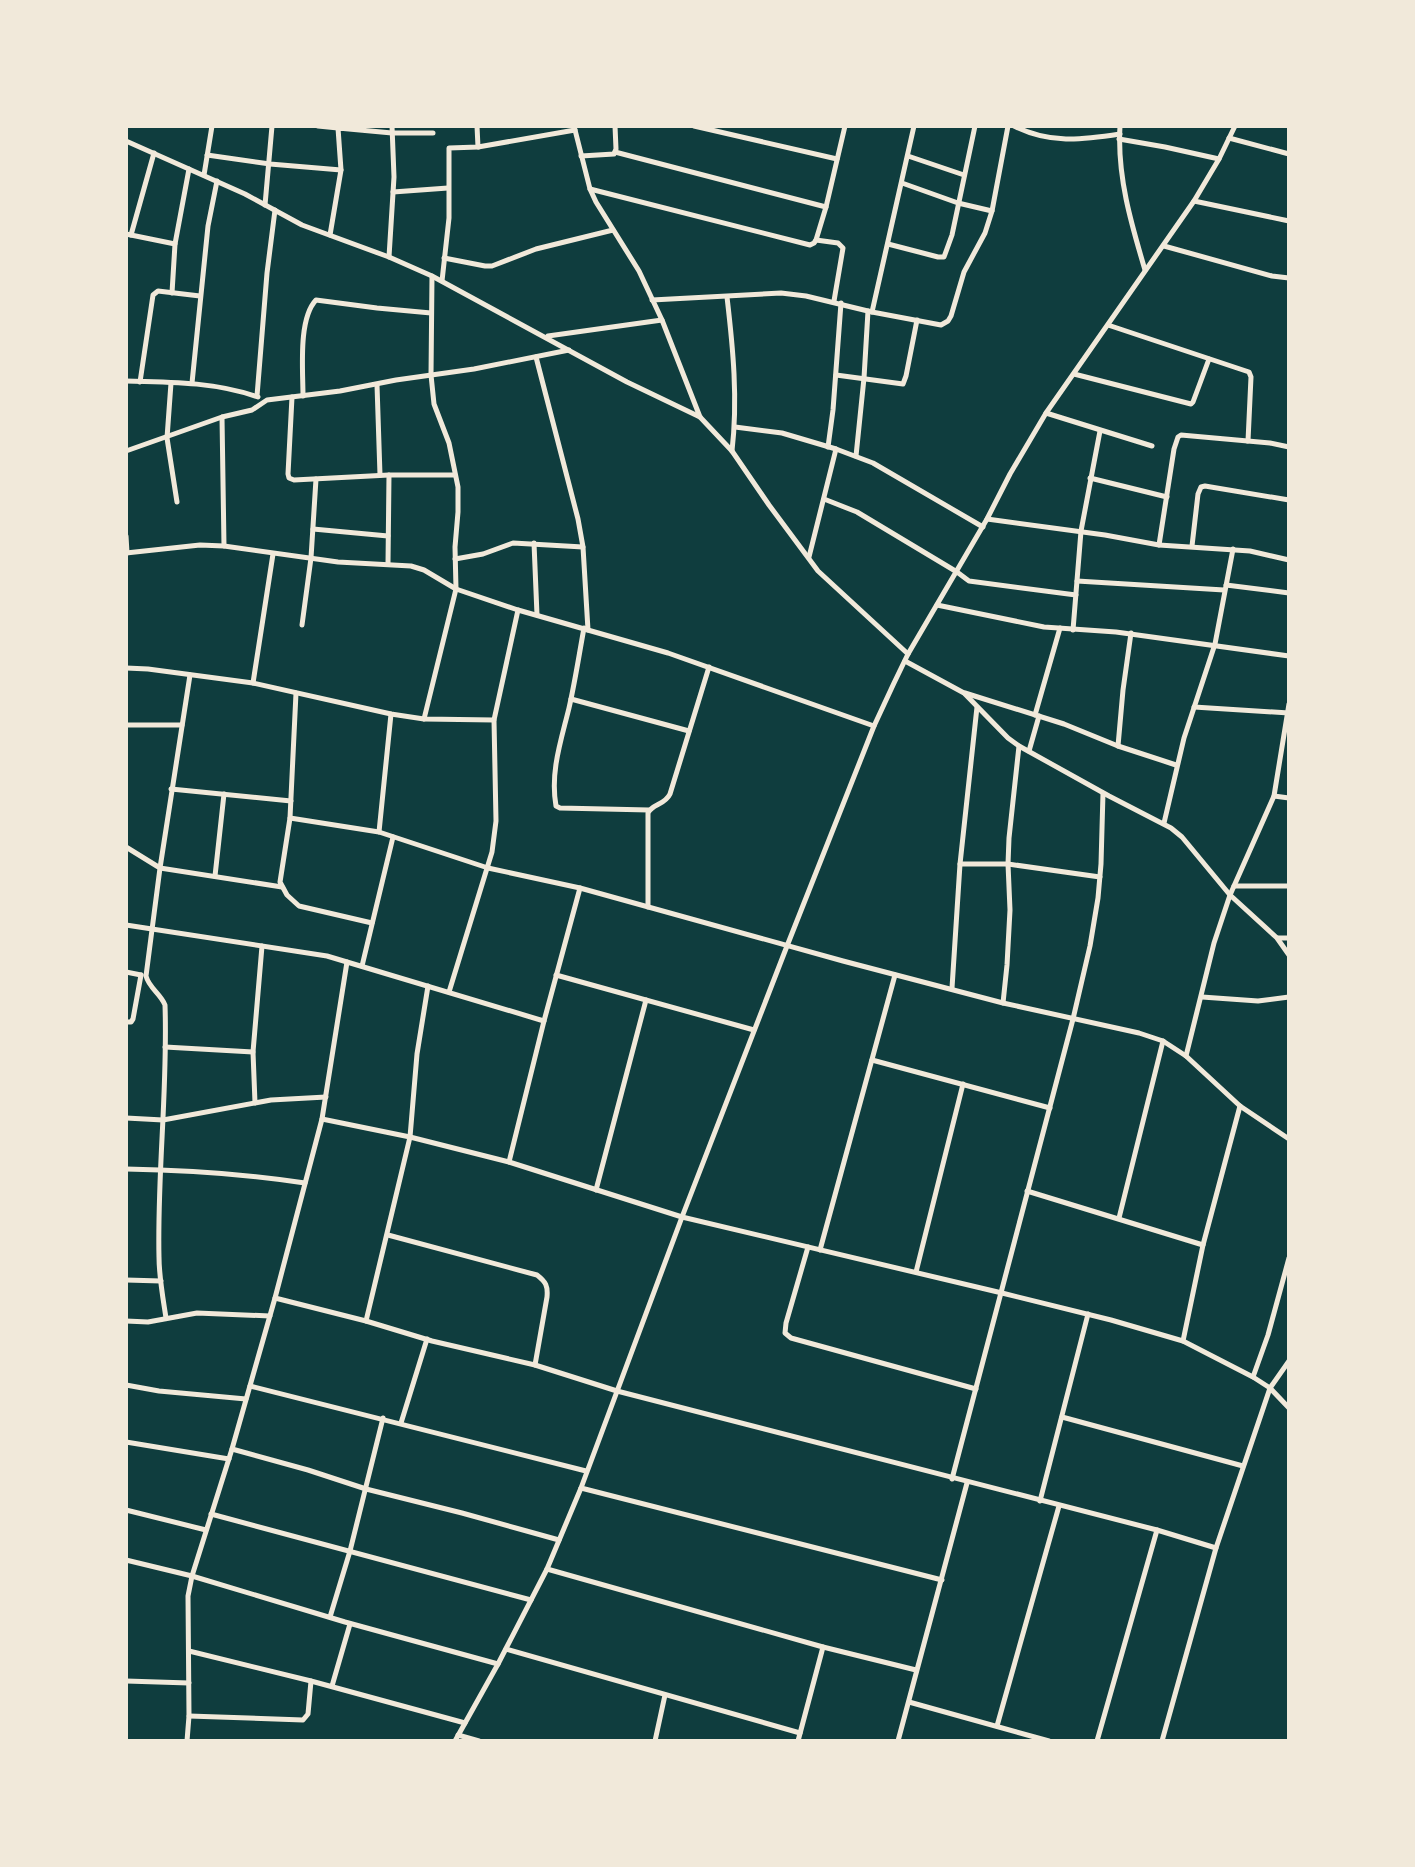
<svg xmlns="http://www.w3.org/2000/svg" width="1415" height="1867" viewBox="0 0 1415 1867" font-family="'Titillium Web',sans-serif">
  <style>
    .lines { fill: none; stroke-linecap: round; stroke-linejoin: round }
    .minor { stroke: #f1e9da; stroke-width: 5 }
  </style>
  <rect width="100%" height="100%" fill="#0f3d3e"/>
  <g class="lines">
    <g class="minor">
      <path d="M318,126L338,128"/>
      <path d="M477,126L478,147"/>
      <path d="M574,126L590,189L596,202L639,271L662,320L700,417L732,451L769,505L818,571L908,654"/>
      <path d="M694,126L837,159"/>
      <path d="M1014,126C1050,144 1081,140 1120,134"/>
      <path d="M1120,126C1117,176 1131,223 1145,270"/>
      <path d="M1229,138L1289,154"/>
      <path d="M1119,139L1165,147L1219,159"/>
      <path d="M126,141L245,194L302,225L389,257L432,276L627,382L700,417"/>
      <path d="M615,152L826,207"/>
      <path d="M207,155L270,164L341,170"/>
      <path d="M581,156L614,154L616,149L615,126"/>
      <path d="M908,156L964,175"/>
      <path d="M204,175L212,126"/>
      <path d="M902,183L958,203L992,211"/>
      <path d="M590,189L810,245L814,243L816,240L826,207L845,126"/>
      <path d="M393,192L448,188"/>
      <path d="M1194,201L1289,221"/>
      <path d="M265,205L272,126"/>
      <path d="M126,234L175,244"/>
      <path d="M131,235L154,153"/>
      <path d="M330,235L341,170L338,128L392,133H433"/>
      <path d="M816,240L838,243L843,248L834,301"/>
      <path d="M888,244L938,257H944L952,235L975,126"/>
      <path d="M1164,246L1272,276L1289,278"/>
      <path d="M389,257L394,177L392,126"/>
      <path d="M444,258L485,266H492L536,249L613,230"/>
      <path d="M442,281L449,218V148L478,147L575,130"/>
      <path d="M172,293L175,244L189,169"/>
      <path d="M727,297C733,348 738,399 732,451"/>
      <path d="M652,300L781,293L806,296L872,312L941,325L948,321L951,316L964,272L985,233L992,211L1008,126"/>
      <path d="M872,312L914,126"/>
      <path d="M1108,325L1249,372L1251,377L1248,441"/>
      <path d="M548,336L662,320"/>
      <path d="M536,357L578,519L583,547L588,630"/>
      <path d="M1074,374L1191,404L1193,402L1209,359"/>
      <path d="M836,375L903,384L906,376L917,320"/>
      <path d="M126,381C171,382 215,382 258,397"/>
      <path d="M140,382L153,295L158,291L200,296"/>
      <path d="M171,383L167,438L177,502"/>
      <path d="M192,383L208,226L217,181"/>
      <path d="M377,385L380,475"/>
      <path d="M257,396L267,273L275,210"/>
      <path d="M303,396C303,370 298,319 316,300L377,308L431,313"/>
      <path d="M292,397L288,474L289,478L294,480L389,475H455"/>
      <path d="M1046,413L1152,446"/>
      <path d="M222,417L224,546"/>
      <path d="M735,427L782,433L836,449L873,463L983,527"/>
      <path d="M828,447L833,410L841,303"/>
      <path d="M126,451L222,417L252,410L267,400L340,391L396,380L474,369L569,350"/>
      <path d="M856,456L864,378L868,311"/>
      <path d="M1090,478L1167,497"/>
      <path d="M824,499L857,512L957,572L969,581L1076,595"/>
      <path d="M987,519L1105,535L1159,545L1250,551L1289,560"/>
      <path d="M313,529L388,536"/>
      <path d="M126,536L127,553"/>
      <path d="M534,543L537,615"/>
      <path d="M1159,545L1174,449L1178,437L1181,435L1270,443L1289,447"/>
      <path d="M1192,546L1198,494L1201,487L1205,486L1289,500"/>
      <path d="M126,553L200,545L224,546L338,562L411,566L424,570L456,589L518,610L668,653L874,726"/>
      <path d="M809,557L836,449"/>
      <path d="M455,559L483,554L513,543L583,547"/>
      <path d="M388,564L389,475"/>
      <path d="M1077,581L1224,590"/>
      <path d="M1226,585L1289,593"/>
      <path d="M937,605L1044,627L1116,632L1289,656"/>
      <path d="M302,625L311,558L316,479"/>
      <path d="M584,628C579,655 575,682 569,708C561,741 550,772 556,806L560,808L649,810"/>
      <path d="M1073,630L1081,531L1100,431"/>
      <path d="M905,661L964,693L1008,738L1019,746L1109,796L1171,828L1182,837L1230,895L1277,938L1289,955"/>
      <path d="M126,668L148,669L253,683L391,714L424,719L494,720"/>
      <path d="M190,675L160,868L282,887"/>
      <path d="M253,683L273,554"/>
      <path d="M296,693L290,818L280,882L287,895L299,906L372,923"/>
      <path d="M965,693L1064,724L1118,746L1176,765"/>
      <path d="M571,699L689,731"/>
      <path d="M1194,707L1289,713"/>
      <path d="M1035,715L1060,628"/>
      <path d="M424,719L456,589L455,547L458,512V487L449,443L434,404L431,375L432,276"/>
      <path d="M126,725H182"/>
      <path d="M1118,746L1123,690L1131,633"/>
      <path d="M1029,751L1039,716"/>
      <path d="M171,789L291,801"/>
      <path d="M1274,796L1289,798"/>
      <path d="M290,818L379,832L488,868L580,888L843,961L1003,1003L1139,1033L1163,1041L1186,1056L1240,1106L1289,1139"/>
      <path d="M1164,823L1184,738L1215,644L1233,549"/>
      <path d="M379,832L391,714"/>
      <path d="M126,847L160,868L146,976C149,988 161,994 165,1005C168,1089 157,1173 159,1257C159,1277 163,1298 166,1318"/>
      <path d="M960,864H1008L1100,877"/>
      <path d="M215,876L224,794"/>
      <path d="M1234,886H1289"/>
      <path d="M648,907V813C652,804 665,805 670,794L709,667"/>
      <path d="M126,925L327,956L544,1021"/>
      <path d="M1278,938H1289"/>
      <path d="M362,966L393,837"/>
      <path d="M126,972L141,975"/>
      <path d="M556,975L754,1030"/>
      <path d="M952,988L960,864L977,707"/>
      <path d="M449,992L492,852L496,821L494,720L518,610"/>
      <path d="M1202,997L1258,1001L1289,997"/>
      <path d="M1003,1003L1007,965L1010,910L1008,864L1009,838L1019,746"/>
      <path d="M126,1022H131L133,1019L141,975"/>
      <path d="M165,1047L253,1052"/>
      <path d="M1186,1056L1214,943L1230,895L1274,796L1289,704"/>
      <path d="M872,1060L1050,1108"/>
      <path d="M255,1103L253,1052L262,946"/>
      <path d="M126,1118L163,1120L271,1100L326,1097"/>
      <path d="M322,1119L410,1137L509,1162L682,1217L1002,1293L1111,1320L1183,1341L1253,1377L1270,1388L1289,1408"/>
      <path d="M509,1162L544,1021L580,888"/>
      <path d="M126,1169C186,1170 246,1174 305,1183"/>
      <path d="M596,1190L646,1000"/>
      <path d="M1027,1191L1203,1245"/>
      <path d="M1119,1218L1163,1041"/>
      <path d="M388,1235L537,1275C546,1282 548,1286 547,1297L535,1365"/>
      <path d="M808,1247L786,1323L785,1333L791,1338L976,1389"/>
      <path d="M820,1250L895,975"/>
      <path d="M916,1272L963,1084"/>
      <path d="M126,1280L161,1281"/>
      <path d="M275,1298L366,1321L432,1341L535,1365L617,1391L1157,1530L1216,1548"/>
      <path d="M126,1321L148,1322L197,1313L270,1316"/>
      <path d="M366,1321L410,1137L417,1054L428,986"/>
      <path d="M1183,1341L1203,1245L1240,1106"/>
      <path d="M1253,1377L1268,1335L1289,1258"/>
      <path d="M126,1385L159,1391L246,1399"/>
      <path d="M250,1386L586,1471"/>
      <path d="M1062,1417L1243,1466"/>
      <path d="M401,1423L427,1339"/>
      <path d="M126,1442L229,1459"/>
      <path d="M232,1449L308,1470L366,1489L462,1513L559,1540"/>
      <path d="M952,1479L1073,1019L1090,946L1098,898L1101,864L1103,793"/>
      <path d="M581,1488L942,1580"/>
      <path d="M1040,1501L1088,1314"/>
      <path d="M126,1510L206,1530"/>
      <path d="M211,1514L531,1600"/>
      <path d="M126,1560L192,1576L345,1622L498,1664"/>
      <path d="M547,1569L823,1647L916,1670"/>
      <path d="M330,1617L350,1551L383,1418"/>
      <path d="M506,1649L800,1733"/>
      <path d="M189,1651L311,1681L465,1723"/>
      <path d="M126,1681L189,1683"/>
      <path d="M332,1686L350,1624"/>
      <path d="M909,1702L1049,1741"/>
      <path d="M189,1716L303,1720L308,1714L311,1681"/>
      <path d="M997,1726L1059,1506"/>
      <path d="M458,1735L479,1741"/>
      <path d="M187,1741L189,1716L188,1596L192,1576L232,1449L275,1298L322,1119L347,962"/>
      <path d="M455,1741L498,1664L547,1569L581,1488L682,1217L787,946L874,726L894,683L908,654L987,519L1010,474L1046,413L1194,201L1219,159L1235,126"/>
      <path d="M655,1741L665,1695"/>
      <path d="M798,1741L823,1647"/>
      <path d="M898,1741L967,1483"/>
      <path d="M1097,1741L1157,1530"/>
      <path d="M1162,1741L1216,1548L1270,1388L1289,1361"/>
    </g>
  </g>
  <rect width="1415" height="1867" fill="none" stroke="#f1e9da" stroke-width="256"/>
</svg>
